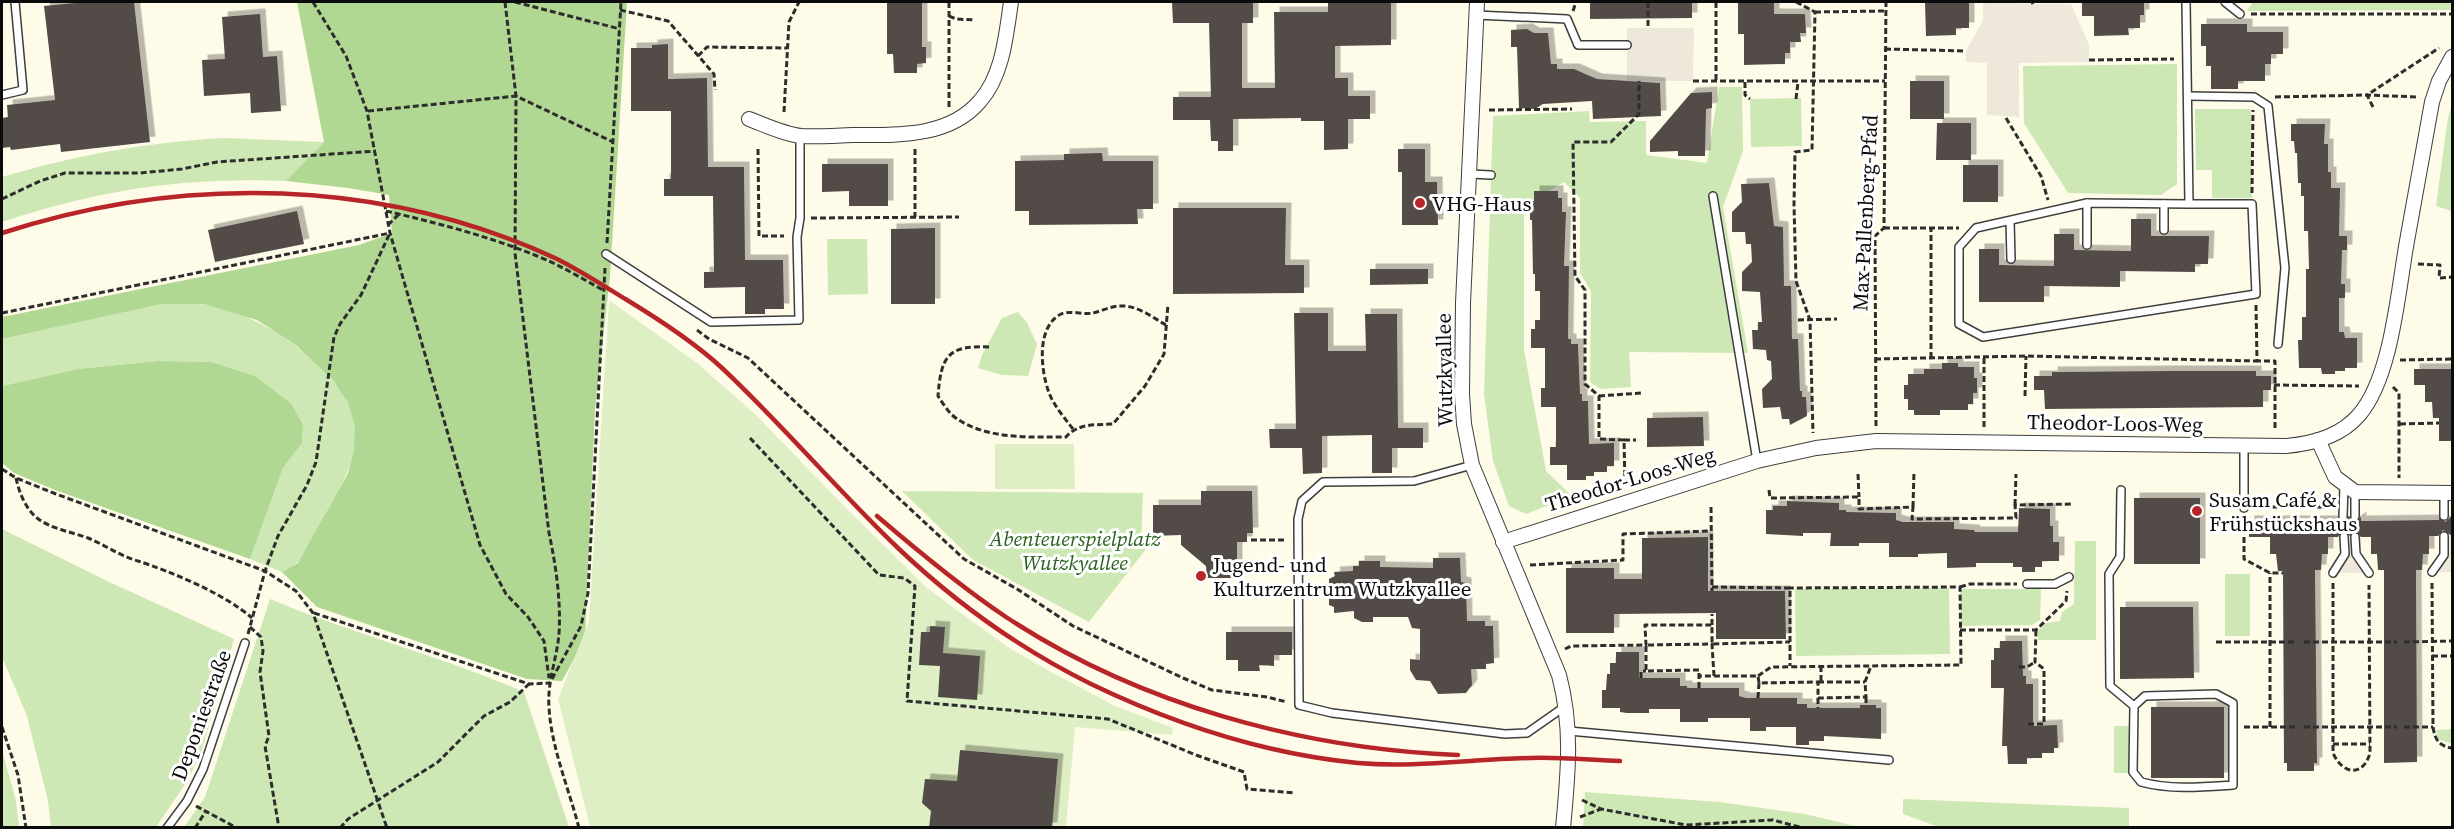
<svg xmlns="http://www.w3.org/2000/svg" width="2454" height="829" viewBox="0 0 2454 829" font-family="'Source Serif 4',serif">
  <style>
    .green { fill: #cde8b4 }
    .forest { fill: #b0d893 }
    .pitch { fill: #dfefc5 }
    .plaza { fill: #ede8da }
    .building { fill: #534c47; filter: url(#shadow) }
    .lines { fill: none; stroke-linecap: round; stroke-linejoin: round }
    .lane-casing { stroke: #3e3e3e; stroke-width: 10 }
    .street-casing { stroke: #3e3e3e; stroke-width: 16 }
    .path { stroke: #2d2d2d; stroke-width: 3; stroke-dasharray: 6 3; stroke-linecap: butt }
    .lane { stroke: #fff; stroke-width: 7 }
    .street { stroke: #fff; stroke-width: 14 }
    .rail { stroke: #b82528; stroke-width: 4.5 }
    .poi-dot { fill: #b82528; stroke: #fff; stroke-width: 2 }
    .labels { text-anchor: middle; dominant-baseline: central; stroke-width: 6; stroke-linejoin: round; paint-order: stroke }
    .poi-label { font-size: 21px; fill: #0b0b0b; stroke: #fff; text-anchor: start }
    .street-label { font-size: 21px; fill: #0b0b0b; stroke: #fff }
    .park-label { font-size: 21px; font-style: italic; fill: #29611d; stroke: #fff }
  </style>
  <defs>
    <filter id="shadow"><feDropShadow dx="5.5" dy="-5.5" stdDeviation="0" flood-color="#0004"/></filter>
  </defs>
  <rect width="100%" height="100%" fill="#fffbe9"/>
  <g class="green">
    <path d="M2253,2H2452V10L2247,11Z"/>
    <path d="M2177,64V184L2161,195L2068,193L2024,123L2023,66Z"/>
    <path d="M1719,87H1742L1743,151L1723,207L1748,353L1629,352L1631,387L1601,389L1590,382L1591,291L1580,273V198L1564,182L1524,205V350L1546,471L1572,496L1526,514L1509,506L1493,461L1484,394L1493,116L1589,111L1590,122L1646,121V155L1707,163Z"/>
    <path d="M1801,98L1802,146L1751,147L1750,99Z"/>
    <path d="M2452,106V211L2436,206L2448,117Z"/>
    <path d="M2195,109H2251L2252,198H2212V170H2196Z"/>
    <path d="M225,138L324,142L286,181C182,177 100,190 2,222V177C77,155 147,142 225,138Z"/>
    <path d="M827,239H867L868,294L828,295Z"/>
    <path d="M162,304C176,304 190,302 203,304C256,310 348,370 355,426C359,456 343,482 329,507C321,521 308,551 298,562C294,566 287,569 282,572L250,559L283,468L302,443L303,424L291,403L255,376L212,362L158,361L78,369L2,386V339Z"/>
    <path d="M1018,312L1026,321L1037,344L1028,376L1002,375L978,368L982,355L1002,318Z"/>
    <path d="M902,491L1143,493L1141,544L1146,549L1089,622L973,560Z"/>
    <path d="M2,529L107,581L234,639L201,753L186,783L156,827H51L48,801L27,716L2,657Z"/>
    <path d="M2075,541H2096V640H2038V631L2046,623L2060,621L2062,612L2074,604Z"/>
    <rect x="2225" y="574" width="25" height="62"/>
    <path d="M1949,588L1950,654L1796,656L1795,589Z"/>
    <path d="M1960,589H2041L2040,620L2032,625L1961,626Z"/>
    <path d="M270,599C353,634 441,656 524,692L569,827H184L205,797Z"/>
    <path d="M2114,726H2130L2129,773H2114Z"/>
    <path d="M2452,729V744L2438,739L2436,730Z"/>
    <path d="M2,750L16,801L19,827H2Z"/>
    <path d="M1585,792L1719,802L1805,814L1859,827H1583Z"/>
    <path d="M1903,799L2129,808V827H1939L1903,814Z"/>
  </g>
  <g class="forest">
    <path d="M297,2H627L610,276L595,409L585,639L562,681L527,679L317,607L282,572L298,563L348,473L354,451L355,426L348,403L333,380L297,346L257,320L204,304H162L2,339V317L359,245L392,233L389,195L348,188L286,181L324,142Z"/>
    <path d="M158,361L212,362L255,376L291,403L303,424L302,443L283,468L250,559L55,490L14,473L2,463V386L78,369Z"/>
  </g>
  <g class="pitch">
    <path d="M609,300L697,363L756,415L846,508L927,588L1006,646L1053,673L1115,706L1173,728L1172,735L1075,727L1066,827H590L558,699L589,621Z"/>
    <path d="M995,444H1074L1075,489H995Z"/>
  </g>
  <g class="plaza">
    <path d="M1983,3L2071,4L2089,45V62L2019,63V117L1987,115V63L1966,62V51L1983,20Z"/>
    <path d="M1627,28H1694L1693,81H1627Z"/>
    <path d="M2444,536H2452V572H2432L2444,555Z"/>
    <path d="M2344,537H2355L2356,554L2369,573H2333L2345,554Z"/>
  </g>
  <g class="building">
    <path d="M85,2H134L150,142L61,152L60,144L11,150L10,147L2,148V118L8,117L7,105L55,100L44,6Z"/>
    <path d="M887,2H922V47H926V63L917,64V73H894L893,54H887Z"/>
    <path d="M1172,2H1253V23H1242V88H1275L1274,12H1328V2H1391V45L1335,46V78H1348V96H1370V119H1348V149L1324,150V121H1301V118L1233,119V151H1218V141H1211L1210,120H1173V97H1211L1209,23H1173Z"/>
    <path d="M1590,2H1692V18L1590,19Z"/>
    <path d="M1738,2H1774V14H1805L1806,33H1800L1801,42H1790V53H1785V64L1744,65V34H1738Z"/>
    <path d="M1925,2H1969V28H1956V35L1926,36Z"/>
    <path d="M2082,2H2144V15H2140V28H2128L2129,35L2094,36V16H2082Z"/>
    <path d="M260,14L263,57L277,56L281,111L251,113L250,93L204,96L202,60L225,59L222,17Z"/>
    <path d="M2201,24H2247V32H2283V54H2271V64H2265V81H2238V89H2211V66H2206V46H2201Z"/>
    <path d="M1527,29L1534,33H1548L1551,64H1557V69H1574L1597,79L1660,83L1661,116L1593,119L1592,101L1543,104L1535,109L1519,108L1517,47H1511V30Z"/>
    <path d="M668,44V79L707,78L708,167H744L745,260H783L784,309H765V314H745V287L704,288V272H714L713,196H664V179H671V111H631V48H652V45Z"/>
    <rect x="1910" y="81" width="34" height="38"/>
    <path d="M1712,92V108L1706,109L1705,156H1678V151L1650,152V141L1691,93Z"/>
    <path d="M1937,123H1971V160H1936Z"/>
    <path d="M2291,124H2325L2324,144H2328V172H2331V188H2340L2339,236H2347V250H2342L2341,284H2345V298H2339V332H2344L2345,338H2357V368H2345V371H2335V374H2322L2321,368H2299L2298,340H2302V317H2306V269H2309L2308,231H2304V196H2301V183H2298L2297,153H2295L2294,141H2291Z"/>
    <path d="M1398,149H1425V182H1437L1438,225H1402V172H1398Z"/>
    <path d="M1102,153L1103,161H1153V209H1137L1138,224L1029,225V211H1015V161L1064,160V154Z"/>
    <path d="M822,164H888V206H849V191L822,192Z"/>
    <rect x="1963" y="165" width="35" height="37"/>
    <path d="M1769,183L1774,226L1783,227L1784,286H1791L1792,339H1798L1800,391H1802V397H1806L1807,416L1790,425L1789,419H1782L1780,407L1763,408L1762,389L1772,379L1771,361L1767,360L1766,350L1753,349L1752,330H1758V322H1762L1760,292L1742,291V272L1752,262L1751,244H1746L1745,232H1732V212L1742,202L1741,184Z"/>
    <path d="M1534,191H1558V198H1562V212H1566L1564,266H1569L1568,339H1571V344H1578L1580,394H1582V401H1588L1589,444L1614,443V466H1607V472H1594V476H1586V480H1567V465H1550V447H1556V407H1541V388H1545V348H1531V329H1535V320H1540V291H1535V274H1533L1532,220H1530V201H1534Z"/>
    <path d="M1173,208H1286L1285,265H1304V293L1173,294Z"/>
    <path d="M297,211L304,244L215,262L208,230Z"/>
    <path d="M2131,219H2151V236H2209L2208,264H2195V272L2120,271V287L2044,286V302H1979V249H1999V265L2054,266V234H2074V250L2131,251Z"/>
    <path d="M935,228V304H891V229Z"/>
    <path d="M1370,269H1428V284L1370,285Z"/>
    <path d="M1294,313H1328V351H1366L1365,314H1397L1398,428H1423V448H1392V473H1372V435L1322,436V473L1303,474L1302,448H1270L1269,429H1296Z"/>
    <path d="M1942,363H1958V367H1974V378H1977V393H1973V404H1968V410H1940V415H1914V410H1908V399H1904V385H1908V374H1924V369H1942Z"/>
    <path d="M2414,369H2451L2452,441H2439V418H2433L2432,402H2425V385H2414Z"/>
    <path d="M2171,371H2256V376H2271V390H2263V407L2045,409L2044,390H2034V376H2052V372Z"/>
    <path d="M1703,417L1704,446L1647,447V418Z"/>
    <path d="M1201,491H1252L1253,533H1247V542H1237V578H1207L1206,566L1181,545V535L1153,536V505H1201Z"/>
    <rect x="2134" y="498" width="66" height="66"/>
    <path d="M1787,501L1839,503V510H1846V512L1896,513V520L1903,522H1954V529L1974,530L1975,532H2018L2019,508L2050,509V526H2053V542H2059V561H2042V567H2035V572H2022V567H2013V563H1976V567L1947,568V553L1918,554V557H1889V543H1859V546H1830L1831,533H1803V536L1766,534V510H1773V506H1787Z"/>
    <path d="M2349,516L2354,522L2361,517V521L2439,520V517L2445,522L2452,516V536L2443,530L2438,536H2429V554H2423L2422,570H2416L2417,762L2384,763V570H2378L2377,554H2371V537H2361L2355,531L2350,536L2343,531L2338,537H2328V554H2322L2321,570H2315L2317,763H2314V771H2287V763H2284L2283,571H2278L2276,554H2270V537H2249V521H2338V519L2343,522Z"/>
    <path d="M1708,537V591H1785L1786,639H1716V613L1614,614V633H1566V568H1614V579H1642V538Z"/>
    <path d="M1433,558H1460L1461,582L1466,583L1467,621H1485V626H1493L1494,663L1486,664V669H1471L1472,685L1466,693L1438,694L1430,681L1416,680L1410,670V659L1420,660V629L1412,628L1408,617H1373V622H1362L1354,618V611L1334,613V607L1329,605V579L1335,576L1334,572L1353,571V566H1359V561H1380V567L1433,568Z"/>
    <path d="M2120,607H2193L2194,678L2120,679Z"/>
    <path d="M930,626L945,627L943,653L980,656L977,700L938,697L940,666L919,665L921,632H930Z"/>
    <path d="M1226,632H1292V655H1274V666L1259,665L1260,671H1238V660H1226Z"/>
    <path d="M2000,641H2022L2023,676H2026V684H2033V726L2057,725L2058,748H2054V753H2042V758H2027V764H2008L2007,746H2002L2004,688H1991V660H1994V648H2000Z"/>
    <path d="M1616,652H1639V678H1680V686H1687V688H1739V696L1746,698H1797V704H1807V708H1860V705H1876V708H1881V739L1824,736V741H1809V745H1796V727H1766V731H1750V718H1708V722H1680V709H1649V713H1627L1620,712V708H1602V690H1606L1607,674H1610V663H1616Z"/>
    <rect x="2151" y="707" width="73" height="71"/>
    <path d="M960,750L1058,759L1052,828H929L931,811L922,803L925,779L957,781Z"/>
  </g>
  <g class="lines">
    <defs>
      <g id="lane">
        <path d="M2186,2L2189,204H2252L2256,294L1983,337L1959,324V247L1976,228L2087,203L2189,204"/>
        <path d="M2225,2L2240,14"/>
        <path d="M1476,15L1567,19L1578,45H1627"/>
        <path d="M2,95L23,90L15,2"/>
        <path d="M2188,96L2254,97L2268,106L2285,268L2278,344"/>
        <path d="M1470,174L1491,175"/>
        <path d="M1713,196L1757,461"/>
        <path d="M2087,203V245"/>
        <path d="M2164,204V230"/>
        <path d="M2010,221L2011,259"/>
        <path d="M606,254L711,322L799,320L797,237L800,218V136"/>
        <path d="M2244,446V508"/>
        <path d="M1472,465L1414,481L1323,482L1302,501L1298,519L1299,705L1332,713L1505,734L1527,733L1567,705"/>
        <path d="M2121,490L2120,557L2109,574L2110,686L2134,706L2133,772L2141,782C2171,790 2203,787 2233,785V703L2216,694L2145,696L2134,706"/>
        <path d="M2355,492V516"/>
        <path d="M2343,516L2344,486"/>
        <path d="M2444,516V493"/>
        <path d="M2355,537L2356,554L2369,573"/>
        <path d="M2432,572L2444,555V536"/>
        <path d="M2333,573L2345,554L2344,537"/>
        <path d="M2027,584H2055L2069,577"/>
        <path d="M1569,731L1889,760"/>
        <path d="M167,828L187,801L203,769L245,643"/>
      </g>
      <g id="street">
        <path d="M1477,2L1463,303L1462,394L1464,424L1472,465L1559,675C1573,728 1568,774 1563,828"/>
        <path d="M749,119C765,125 784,134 801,136C818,137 836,136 852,135C896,135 949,138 980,101C1003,75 1006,35 1011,2"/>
        <path d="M2318,440L2335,477L2355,492L2452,493"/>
        <path d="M1503,542L1757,461L1816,448L1876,441L2285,446C2311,444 2341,436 2359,415C2392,377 2398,290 2407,241C2415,195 2424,148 2432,102L2439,81L2452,57"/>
      </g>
    </defs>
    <use href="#lane" class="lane-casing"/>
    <use href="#street" class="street-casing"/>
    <g class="path">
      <path d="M313,2L346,56L367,111L390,233L480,545L506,594L528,617L544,641L549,678"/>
      <path d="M505,2L516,96L515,253L549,533C556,566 561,600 559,634C557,658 547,682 549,707C551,747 569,789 579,828"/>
      <path d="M515,2L620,29"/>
      <path d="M949,2V108"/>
      <path d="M1648,2V28"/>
      <path d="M1716,2V81"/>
      <path d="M1796,2L1815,12L1812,150L1795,152L1794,205L1796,281L1810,320L1813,433"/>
      <path d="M2032,2L2033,4"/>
      <path d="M620,10L668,21L714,74L715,90"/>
      <path d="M1573,11L1576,2"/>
      <path d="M1815,12L1885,11"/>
      <path d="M2251,14H2452"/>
      <path d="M949,16L956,19L975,20"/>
      <path d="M1885,49L1966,51"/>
      <path d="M698,56L707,47L787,48"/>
      <path d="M2089,60L2174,59"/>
      <path d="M1693,81H1885"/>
      <path d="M1745,82V95L1750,99"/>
      <path d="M2275,97L2367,95L2417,97"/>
      <path d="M1796,99L1798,82"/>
      <path d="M2373,107L2367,95L2439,48"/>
      <path d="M1489,110L1572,109"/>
      <path d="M368,111L516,96L613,142"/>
      <path d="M784,112L789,22L799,2"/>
      <path d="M2006,118L2041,176L2048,200"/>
      <path d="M758,149L759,236H784"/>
      <path d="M915,149V217"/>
      <path d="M2252,193L2253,110"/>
      <path d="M2,199L40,181L65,173H140L182,169L217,162L376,151"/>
      <path d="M386,211C437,223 488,236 537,256C560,265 581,278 603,290"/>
      <path d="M811,218L959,217"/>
      <path d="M388,225L399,214"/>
      <path d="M1884,228H1959"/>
      <path d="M607,243L621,2"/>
      <path d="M2418,264L2440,265L2439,278L2452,277"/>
      <path d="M2256,305L2257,361H2275V431"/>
      <path d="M2,313L390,233"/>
      <path d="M1798,320L1837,319"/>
      <path d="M697,330L709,339L748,358L964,559L1017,589L1073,626L1183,678L1212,690L1267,697L1287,702"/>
      <path d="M989,347C947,345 941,357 938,396C942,402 947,410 952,415C982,440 1031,437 1066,437C1078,423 1096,425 1113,424L1145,386L1164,354L1168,304"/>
      <path d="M1931,358V229"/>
      <path d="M1875,359L2026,356L2257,361"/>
      <path d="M2400,360L2452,359"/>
      <path d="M2274,385L2359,386"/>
      <path d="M2393,387L2399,393V478"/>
      <path d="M1599,396L1641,393"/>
      <path d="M2025,396L2026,356"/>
      <path d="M2400,424L2439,423"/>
      <path d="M1876,426L1875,236L1884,228L1886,2"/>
      <path d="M1984,427V357"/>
      <path d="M1073,429C1064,417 1053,405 1048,390C1041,369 1036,327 1061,314C1070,310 1084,315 1093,313C1102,311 1111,306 1120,306C1137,305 1152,317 1166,325"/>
      <path d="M750,438L879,575L904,578L915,586L907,701L1108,719L1196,755L1244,772L1247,789L1295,793"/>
      <path d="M1624,440H1636"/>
      <path d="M2,469L16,478L56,494L265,571L296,591L313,613L387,828"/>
      <path d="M1858,474L1859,497"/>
      <path d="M16,478C19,492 25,508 37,518C51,529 72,532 88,538C105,545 120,556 138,561C172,572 225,594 252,618"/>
      <path d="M1625,485L1624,440L1599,439V396L1585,384V290L1575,276L1573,142H1611L1639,114V81"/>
      <path d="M1769,490L1770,498L1859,497V509L1913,507L1912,519L2016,518L2015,505L2072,504"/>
      <path d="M2015,505L2016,474"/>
      <path d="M1711,507L1712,591"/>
      <path d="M1913,507L1914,471"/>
      <path d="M2254,507H2331"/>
      <path d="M2244,519V559L2270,573H2283"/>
      <path d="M1251,540H1287"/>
      <path d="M1530,565L1623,560V534L1711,531"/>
      <path d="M2333,583V753C2342,774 2363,778 2370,753L2369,585"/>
      <path d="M2432,583L2433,727C2435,740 2439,746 2452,748"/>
      <path d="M1712,587L1790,588V666"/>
      <path d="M1960,587L1970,584H2017"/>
      <path d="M314,613L529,684L550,683"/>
      <path d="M1712,625V614"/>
      <path d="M250,627L261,637L263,651L260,672L269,736L265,746L279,828"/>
      <path d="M1960,630H2036L2066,601L2067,591"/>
      <path d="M248,634L265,571L278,536L307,485L316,462L334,337L340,324L361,295L389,235"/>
      <path d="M2216,642H2297"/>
      <path d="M2304,642H2397"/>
      <path d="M2404,642L2452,641"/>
      <path d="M1565,649L1571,646L1646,645L1645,625H1712V644L1790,642"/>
      <path d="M2432,656H2452"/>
      <path d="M1821,666V682"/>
      <path d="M2019,667H2027L2035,662"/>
      <path d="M1714,676L1712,644L1646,645V671L1699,670V676H1758L1759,683L1818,682V698L1866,697L1865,682L1871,666"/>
      <path d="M1758,676L1771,667L1961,665L1960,587L1790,588"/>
      <path d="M1641,678V671H1646"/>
      <path d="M552,679L581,626L588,593L605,268"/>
      <path d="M1818,682H1865"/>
      <path d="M1699,688V676"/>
      <path d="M1866,697V705"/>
      <path d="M1758,698L1759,683"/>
      <path d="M1818,698V708"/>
      <path d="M2028,724H2044V669L2035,662L2036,630"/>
      <path d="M2,727L18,775L26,828"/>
      <path d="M2244,727H2297"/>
      <path d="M2270,727V573"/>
      <path d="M2304,727H2397"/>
      <path d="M2404,727H2433"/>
      <path d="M2333,744H2370"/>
      <path d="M1582,800L1601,809L1686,825L1773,820L1803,828"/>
      <path d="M196,806L237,828"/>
      <path d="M1580,817L1601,809"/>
      <path d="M195,828L206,811"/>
      <path d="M340,828L348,819L438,762L484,716L510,702L529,684"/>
    </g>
    <use href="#lane" class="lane"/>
    <use href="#street" class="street"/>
    <g class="rail">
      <path d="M2,233C183,174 383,178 557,259C581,271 604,286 627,300C660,320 694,342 722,368C784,426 838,491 899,549C956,603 1020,649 1091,684C1174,724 1266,754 1358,763C1416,768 1472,759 1530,758C1560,757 1590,760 1620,761"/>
      <path d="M877,516C919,552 961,587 1006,617C1138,704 1302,749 1458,755"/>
    </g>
  </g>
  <g class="poi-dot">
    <circle cx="1420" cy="203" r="6"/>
    <circle cx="2197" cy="511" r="6"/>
    <circle cx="1201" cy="576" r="6"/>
  </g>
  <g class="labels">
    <g class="poi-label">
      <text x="1432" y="203">VHG-Haus</text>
      <text x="2209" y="499">Susam Café &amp;<tspan x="2209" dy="24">Frühstückshaus</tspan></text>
      <text x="1213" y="564">Jugend- und<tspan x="1213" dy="24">Kulturzentrum Wutzkyallee</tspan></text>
    </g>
    <g class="street-label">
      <text transform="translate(1865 213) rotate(-87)">Max-Pallenberg-Pfad</text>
      <text transform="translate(1444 370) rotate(-91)">Wutzkyallee</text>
      <text transform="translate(2115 423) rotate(1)">Theodor-Loos-Weg</text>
      <text transform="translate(1630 479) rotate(-17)">Theodor-Loos-Weg</text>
      <text transform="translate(201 715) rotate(-70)">Deponiestraße</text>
    </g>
    <g class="park-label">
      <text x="1075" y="538">Abenteuerspielplatz<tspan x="1075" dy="24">Wutzkyallee</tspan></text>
    </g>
  </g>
  <rect width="2454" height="829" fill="none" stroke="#0b0b0b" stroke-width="6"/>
</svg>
